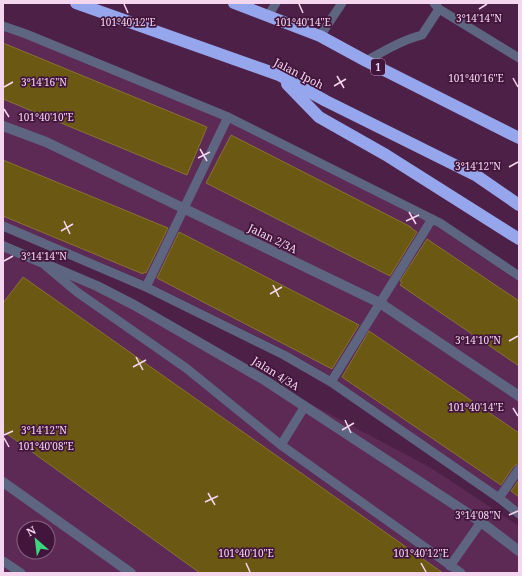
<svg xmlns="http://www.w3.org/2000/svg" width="522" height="576" viewBox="0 0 522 576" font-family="'Noto Serif',serif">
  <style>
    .built { fill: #5d2a55; fill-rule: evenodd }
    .building { fill: #6b5913; stroke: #867332 }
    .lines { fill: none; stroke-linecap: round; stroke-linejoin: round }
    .lane { stroke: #5e6581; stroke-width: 9 }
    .street { stroke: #5e6581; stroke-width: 10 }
    .highway { stroke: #96a6ec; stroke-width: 12 }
    .ticks { fill: none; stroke: #f4d7ee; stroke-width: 1.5 }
    .labels { text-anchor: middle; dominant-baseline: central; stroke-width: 3.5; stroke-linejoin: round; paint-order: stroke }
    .shield { fill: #42153c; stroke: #bf9db9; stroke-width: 1 }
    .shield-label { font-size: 10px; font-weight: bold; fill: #f4d7ee }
    .street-label { font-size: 11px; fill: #f4d7ee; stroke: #42153c }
    .ticks-label { font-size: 10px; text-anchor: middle; fill: #f4d7ee; stroke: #42153c; stroke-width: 3.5; stroke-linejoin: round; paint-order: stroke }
  </style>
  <rect width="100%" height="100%" fill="#4d2047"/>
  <g class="built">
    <path d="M3,31L27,39L232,122L433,224L519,282V509L498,492L329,375L285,350L145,281L3,222Z"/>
    <path d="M3,240L431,468L519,526V573H3ZM24,528H48V552H24Z"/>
  </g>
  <g class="building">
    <path d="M3,43L207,127L187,175L3,99Z"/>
    <path d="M231,135L411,227V228L417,232L390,276L206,183Z"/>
    <path d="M3,160L168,228L146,273L144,272L143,274L3,216Z"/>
    <path d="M179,232L359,325L332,369L157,278Z"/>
    <path d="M427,239L519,301V366L400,285L402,282L400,281Z"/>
    <path d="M23,277L443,573H200L3,431V303Z"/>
    <path d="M369,331L519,433V463L514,466L501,485L342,377Z"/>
    <path d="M519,480V497L511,491Z"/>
  </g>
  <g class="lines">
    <g class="lane">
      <path d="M434,3L439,9L519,58"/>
      <path d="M268,16L276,3"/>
      <path d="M3,26L26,34L228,117L440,223L519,276"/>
      <path d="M320,36L342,3"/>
      <path d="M366,61C384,51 402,40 422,35L439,9"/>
      <path d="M3,226L146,287L284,355L331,382L499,498L519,514"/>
      <path d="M46,266L77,292L186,368L281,445L461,573"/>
      <path d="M146,287L228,117"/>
      <path d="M331,382L432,219"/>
      <path d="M281,445L305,406"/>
      <path d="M499,498L519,469"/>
      <path d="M3,561L21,573"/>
      <path d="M450,566L481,522"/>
    </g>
    <g class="street">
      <path d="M3,126L46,142L380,303L519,396"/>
      <path d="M3,246L97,286L134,305L266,381L481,522L519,551"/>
      <path d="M3,482L131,573"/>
    </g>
    <g class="highway">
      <path d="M76,3L279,75L326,101L477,176L519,205"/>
      <path d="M234,3L320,36L366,61L519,138"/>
      <path d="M287,84L319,117L386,155L519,239"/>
    </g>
  </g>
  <path class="ticks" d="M124,4L128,13M299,4L303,13M479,9L487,4M337,76L344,88M513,78L518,87M334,86L346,79M4,87L13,82M4,109L9,117M200,149L207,161M198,158L210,152M509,167L518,162M409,212L416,224M64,221L70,234M406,221L419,215M61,231L73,224M4,261L13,256M273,285L279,297M270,294L282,287M509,341L518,336M136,357L143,370M133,367L146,360M513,408L518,416M345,420L351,433M342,430L354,423M4,435L13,431M4,438L9,447M208,493L215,505M205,502L218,496M509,515L518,511M246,563L250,572M421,563L426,572"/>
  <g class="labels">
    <rect class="shield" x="371" y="59" width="14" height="16" rx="3"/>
    <g class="shield-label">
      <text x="378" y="67">1</text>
    </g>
    <g class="street-label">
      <text transform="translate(299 73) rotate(27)">Jalan Ipoh</text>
      <text transform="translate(273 238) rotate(26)">Jalan 2/3A</text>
      <text transform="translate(276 373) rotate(32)">Jalan 4/3A</text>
    </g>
  </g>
  <g class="ticks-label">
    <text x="479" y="22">3°14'14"N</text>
    <text x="128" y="26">101°40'12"E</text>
    <text x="303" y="26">101°40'14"E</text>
    <text x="476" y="82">101°40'16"E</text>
    <text x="44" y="86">3°14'16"N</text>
    <text x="46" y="121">101°40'10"E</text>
    <text x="478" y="170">3°14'12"N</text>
    <text x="44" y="260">3°14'14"N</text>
    <text x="478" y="344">3°14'10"N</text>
    <text x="476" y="411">101°40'14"E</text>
    <text x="44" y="434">3°14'12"N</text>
    <text x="46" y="450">101°40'08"E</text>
    <text x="478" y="519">3°14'08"N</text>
    <text x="246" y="557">101°40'10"E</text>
    <text x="421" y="557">101°40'12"E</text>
  </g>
  <rect width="522" height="576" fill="none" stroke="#f4d7ee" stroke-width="8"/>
  <g transform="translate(36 540) rotate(332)"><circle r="19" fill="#42153c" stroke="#896383"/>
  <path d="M0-3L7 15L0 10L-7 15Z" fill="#3ad77f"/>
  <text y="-6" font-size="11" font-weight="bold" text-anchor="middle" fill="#f4d7ee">N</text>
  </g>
</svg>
